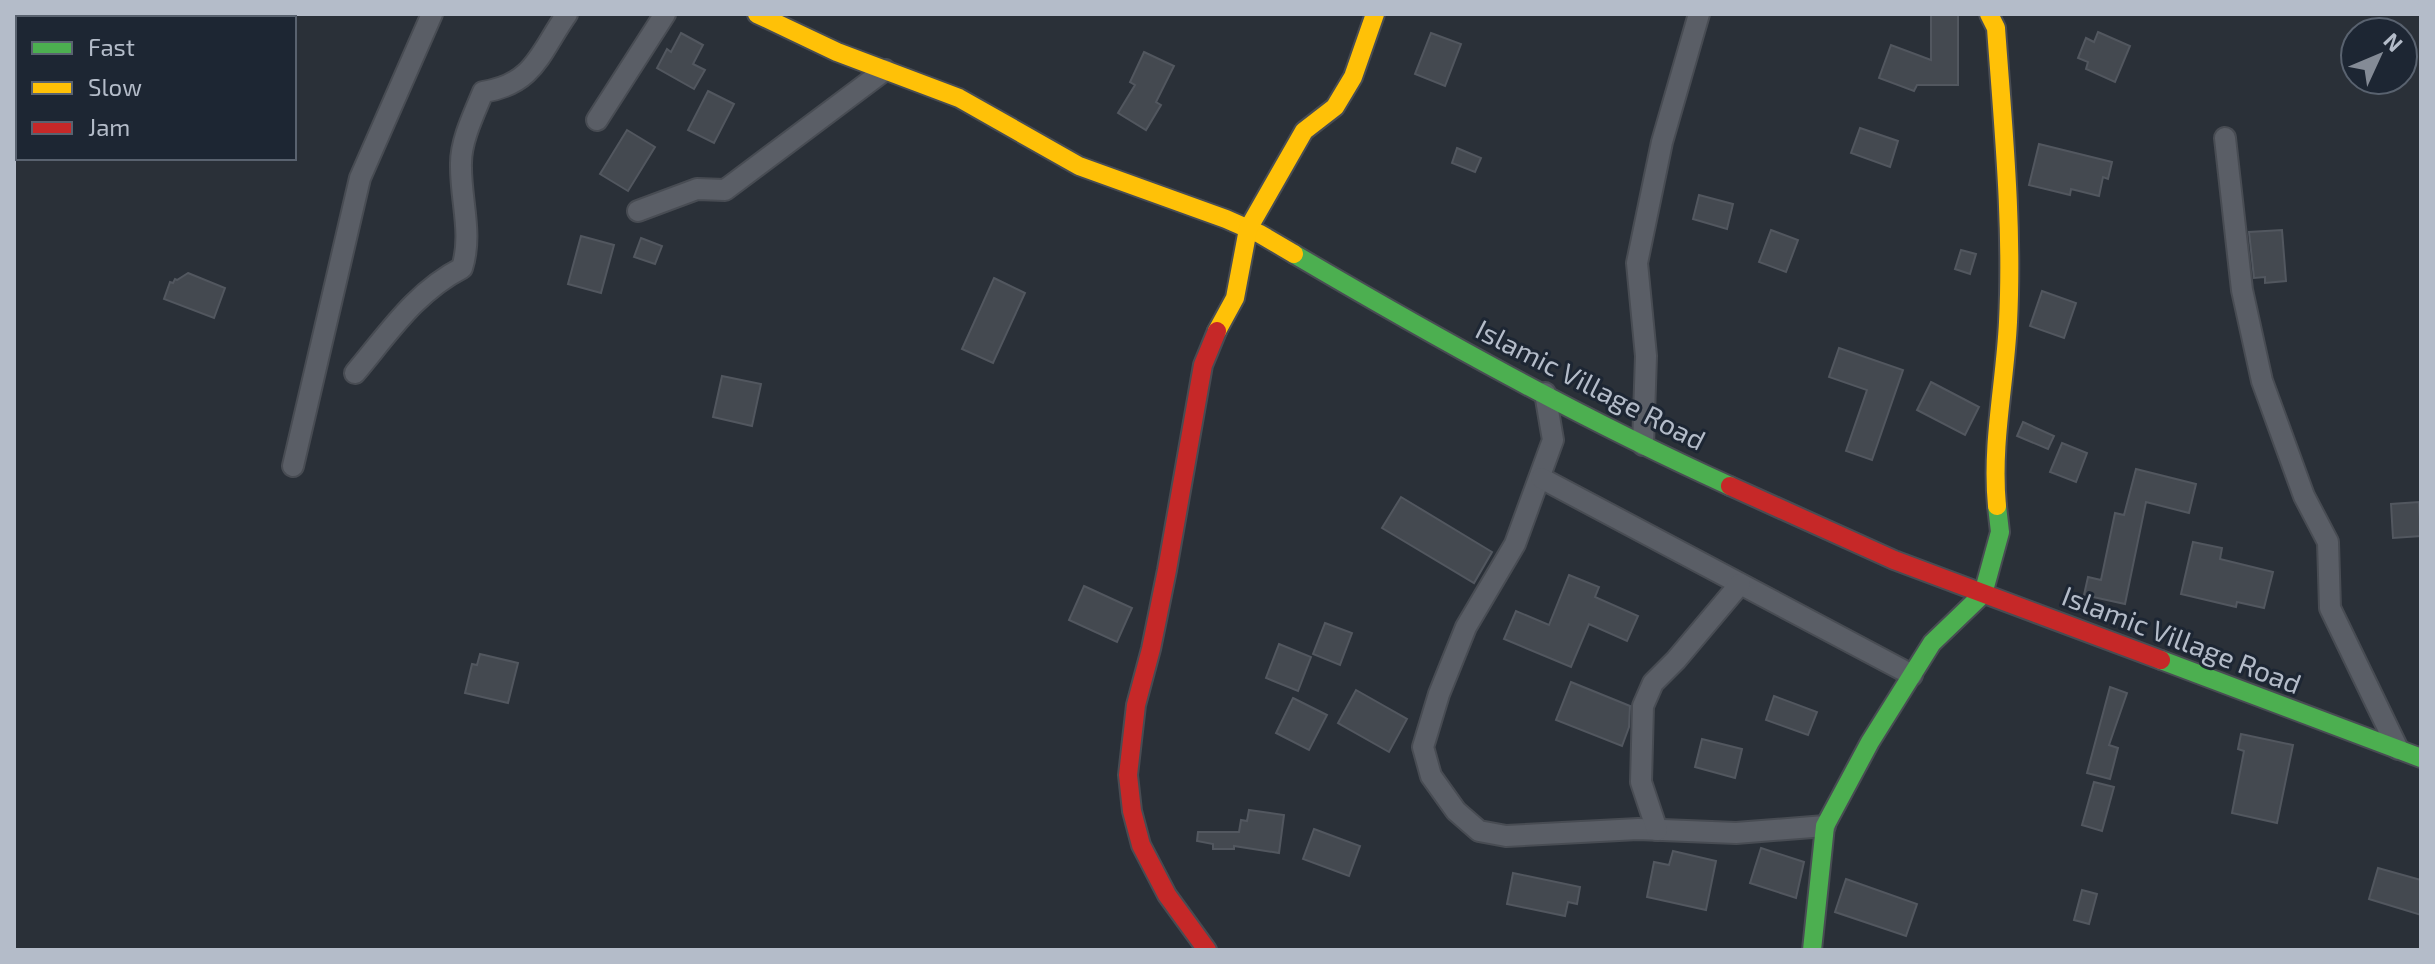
<svg xmlns="http://www.w3.org/2000/svg" width="2435" height="964" viewBox="0 0 2435 964" font-family="'Exo 2',sans-serif">
  <style>
    .building { fill: #444950; stroke: #52575f; stroke-width: 2 }
    .lines { fill: none; stroke-linecap: round; stroke-linejoin: round }
    .street-casing { stroke: #484c53; stroke-width: 24 }
    .fast-casing { stroke: #484c53; stroke-width: 22 }
    .slow-casing { stroke: #484c53; stroke-width: 22 }
    .jam-casing { stroke: #484c53; stroke-width: 22 }
    .street { stroke: #5a5e66; stroke-width: 20 }
    .fast { stroke: #4caf50; stroke-width: 18 }
    .slow { stroke: #ffc107; stroke-width: 18 }
    .jam { stroke: #c62828; stroke-width: 18 }
    .labels { text-anchor: middle; dominant-baseline: central; stroke-width: 6; stroke-linejoin: round; paint-order: stroke }
    .street-label { font-size: 28px; fill: #b4bcc9; stroke: #1d2633 }
  </style>
  <rect width="100%" height="100%" fill="#2a3038"/>
  <g class="building">
    <path d="M1931,14H1958V85H1917L1914,91L1879,78L1891,45L1931,60Z"/>
    <path d="M2098,32L2130,46L2115,82L2086,69L2088,62L2078,58L2086,38L2094,42Z"/>
    <path d="M681,33L703,45L693,64L705,70L694,89L657,68L667,49L671,52Z"/>
    <path d="M1431,33L1461,44L1445,86L1415,74Z"/>
    <path d="M1144,52L1174,66L1156,102L1161,105L1146,130L1118,113L1135,85L1130,82Z"/>
    <path d="M708,91L734,104L714,143L688,130Z"/>
    <path d="M1860,128L1898,141L1890,167L1851,153Z"/>
    <path d="M627,130L655,147L628,191L600,174Z"/>
    <path d="M2039,144L2112,162L2108,179L2103,177L2099,196L2071,189L2070,195L2029,185Z"/>
    <path d="M1457,148L1481,158L1475,172L1452,163Z"/>
    <path d="M1699,195L1733,204L1727,229L1693,219Z"/>
    <path d="M1771,230L1798,240L1786,272L1759,262Z"/>
    <path d="M2282,230L2286,281L2265,283V277L2254,278L2249,232Z"/>
    <path d="M581,236L614,245L601,293L568,284Z"/>
    <path d="M641,238L662,246L655,264L634,257Z"/>
    <path d="M1961,250L1976,254L1970,274L1955,269Z"/>
    <path d="M188,273L225,288L214,318L164,299L170,282L173,283L175,279L177,280Z"/>
    <path d="M994,278L1025,293L993,363L962,349Z"/>
    <path d="M2042,291L2076,303L2064,338L2030,326Z"/>
    <path d="M1839,348L1903,370L1872,460L1846,451L1867,390L1829,377Z"/>
    <path d="M722,376L761,384L752,426L713,417Z"/>
    <path d="M1931,382L1979,407L1965,435L1917,410Z"/>
    <path d="M2023,422L2054,436L2048,449L2017,436Z"/>
    <path d="M2062,443L2087,453L2076,482L2050,472Z"/>
    <path d="M2136,469L2196,484L2189,513L2146,502L2125,604L2084,595L2088,577L2101,580L2115,513L2124,515Z"/>
    <path d="M1401,497L1492,552L1474,583L1382,528Z"/>
    <path d="M2419,502L2421,536L2393,538L2391,504Z"/>
    <path d="M2193,542L2222,548L2220,559L2273,572L2264,608L2237,602L2236,607L2181,594Z"/>
    <path d="M1569,575L1599,587L1595,597L1638,616L1627,641L1589,624L1571,667L1504,639L1516,611L1549,625Z"/>
    <path d="M1084,586L1132,608L1117,642L1069,620Z"/>
    <path d="M1325,623L1352,633L1340,665L1313,654Z"/>
    <path d="M1279,644L1311,657L1298,691L1266,678Z"/>
    <path d="M480,654L518,663L508,703L465,693L472,664L477,665Z"/>
    <path d="M1571,682L1630,706L1629,727L1622,746L1556,720Z"/>
    <path d="M2110,687L2127,693L2109,745L2118,748L2110,779L2087,773Z"/>
    <path d="M1356,690L1407,719L1389,752L1338,723Z"/>
    <path d="M1774,696L1817,712L1808,735L1766,720Z"/>
    <path d="M1293,698L1327,715L1309,750L1276,733Z"/>
    <path d="M2241,734L2293,745L2277,823L2232,813L2244,751L2238,749Z"/>
    <path d="M1702,739L1742,749L1735,778L1695,767Z"/>
    <path d="M2094,782L2114,787L2102,831L2082,825Z"/>
    <path d="M1249,810L1284,815L1279,853L1234,846V849H1213V844L1197,841L1198,832H1239L1241,820L1247,821Z"/>
    <path d="M1314,829L1360,846L1349,876L1303,859Z"/>
    <path d="M1761,848L1804,862L1796,898L1750,883Z"/>
    <path d="M1673,851L1716,861L1706,910L1647,897L1654,862L1669,865Z"/>
    <path d="M2378,868L2421,880V915L2369,899Z"/>
    <path d="M1513,873L1580,887L1577,904L1568,902L1565,916L1507,904Z"/>
    <path d="M1846,879L1917,904L1906,936L1835,912Z"/>
    <path d="M2082,890L2097,894L2089,924L2074,920Z"/>
  </g>
  <g class="lines">
    <defs>
      <g id="street">
        <path d="M597,120L665,14"/>
        <path d="M2225,138L2242,290L2262,381L2304,496L2328,542L2330,608L2398,749"/>
        <path d="M638,211L697,189L725,190L885,70"/>
        <path d="M355,373C388,334 415,292 462,268C473,233 460,199 461,163C461,140 474,114 483,92C535,84 540,52 567,14"/>
        <path d="M1545,393L1553,440L1515,544L1466,627L1439,694L1423,747L1431,776L1456,811L1479,831L1506,836L1638,829L1736,833L1825,826"/>
        <path d="M1643,445L1646,356L1637,263L1662,142L1699,14"/>
        <path d="M293,466L360,178L432,14"/>
        <path d="M1541,478L1912,675"/>
        <path d="M1657,830L1641,782L1643,706L1653,683L1676,660L1740,584"/>
      </g>
      <g id="fast">
        <path d="M1294,254C1435,337 1580,418 1730,486"/>
        <path d="M2161,660L2421,758"/>
        <path d="M1812,950L1825,826L1870,742L1932,643L1983,594L2000,532L1997,506"/>
      </g>
      <g id="slow">
        <path d="M757,14L837,52L959,98L1079,166L1226,219L1260,234L1294,254"/>
        <path d="M1989,14L1996,28C2003,126 2013,224 2008,322C2005,384 1991,444 1997,506"/>
        <path d="M1217,331L1235,298L1248,229L1304,131L1335,107L1353,77L1375,14"/>
      </g>
      <g id="jam">
        <path d="M1730,486L1894,560L2161,660"/>
        <path d="M1207,950L1167,895L1141,845L1132,811L1128,775L1136,705L1151,649L1167,570L1203,365L1217,331"/>
      </g>
    </defs>
    <use href="#street" class="street-casing"/>
    <use href="#fast" class="fast-casing"/>
    <use href="#slow" class="slow-casing"/>
    <use href="#jam" class="jam-casing"/>
    <use href="#street" class="street"/>
    <use href="#fast" class="fast"/>
    <use href="#slow" class="slow"/>
    <use href="#jam" class="jam"/>
  </g>
  <g class="labels">
    <g class="street-label">
      <text transform="translate(1591 384) rotate(27)">Islamic Village Road</text>
      <text transform="translate(2182 639) rotate(21)">Islamic Village Road</text>
    </g>
  </g>
  <rect width="2435" height="964" fill="none" stroke="#b4bcc9" stroke-width="32"/>
  <rect x="16" y="16" width="280" height="144" fill="#1d2633" stroke="#59626f" stroke-width="2"/>
  <rect x="32" y="42" width="40" height="12" fill="#4caf50" stroke="#59626f" stroke-width="2"/>
  <text x="88" y="56" font-size="24" fill="#b4bcc9">Fast</text>
  <rect x="32" y="82" width="40" height="12" fill="#ffc107" stroke="#59626f" stroke-width="2"/>
  <text x="88" y="96" font-size="24" fill="#b4bcc9">Slow</text>
  <rect x="32" y="122" width="40" height="12" fill="#c62828" stroke="#59626f" stroke-width="2"/>
  <text x="88" y="136" font-size="24" fill="#b4bcc9">Jam</text>
  <g transform="translate(2379 56) rotate(46)"><circle r="38" fill="#1d2633" stroke="#59626f" stroke-width="2"/>
  <path d="M0-6L14 30L0 20L-14 30Z" fill="#848b96"/>
  <text y="-12" font-size="22" font-weight="bold" text-anchor="middle" fill="#b4bcc9">N</text>
  </g>
</svg>
